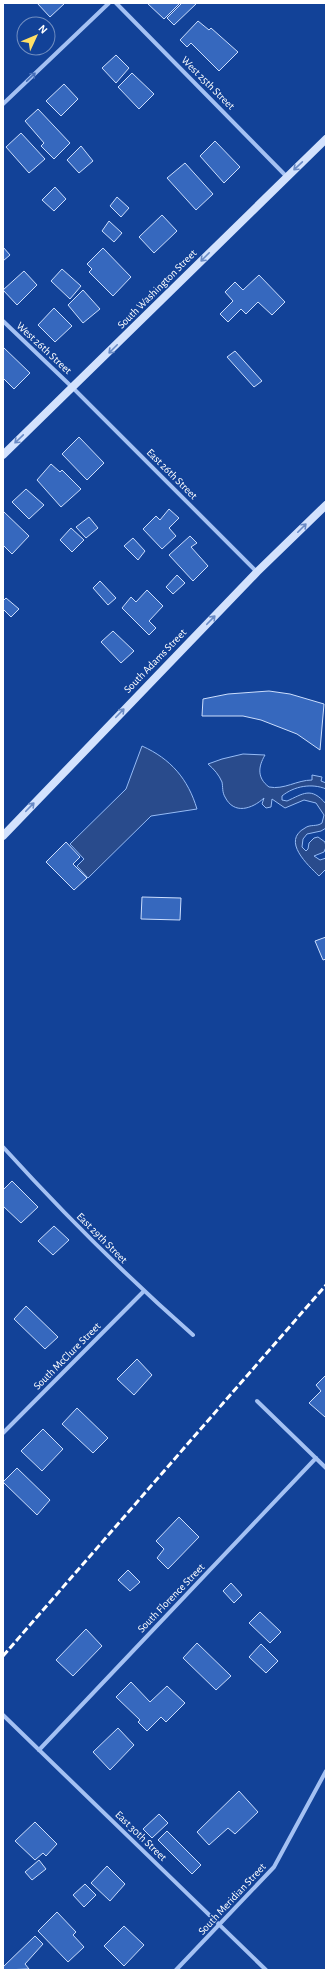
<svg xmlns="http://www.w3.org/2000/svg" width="329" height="1973" viewBox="0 0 329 1973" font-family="'Alegreya Sans',sans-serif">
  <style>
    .water { fill: #294b8c; stroke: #95bbf6 }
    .building { fill: #3668be; stroke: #ccdefd }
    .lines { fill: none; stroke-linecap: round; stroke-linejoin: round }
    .minor { stroke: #a4c1f3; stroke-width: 4 }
    .secondary { stroke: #d3e2fd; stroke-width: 8 }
    .rail { stroke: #fff; stroke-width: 3; stroke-dasharray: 7 3; stroke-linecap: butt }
    .oneway { stroke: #456eb8 }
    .oneway2 { stroke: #698ac5 }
    .labels { text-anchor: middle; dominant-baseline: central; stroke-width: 3; stroke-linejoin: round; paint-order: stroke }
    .street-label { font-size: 11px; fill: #fff; stroke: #124298 }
  </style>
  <rect width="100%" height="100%" fill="#124298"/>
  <g class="water">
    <path d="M142,746C171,759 188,779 197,809L151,816L88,878L77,866L84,859L70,844L126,789Z"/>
    <path d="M243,754L265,755C258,767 257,778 269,787C284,790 297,780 312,780V775L322,777L321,781L326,783V789C312,783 294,786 282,796V800L287,801C303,794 311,786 326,804V828L321,831L307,834L303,839L302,847L306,851L308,849L309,843L314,838L318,837L325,842L326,847L324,852L314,856L320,860L326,858V869L319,876C308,865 281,841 305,828C310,824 317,827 322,823L324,815L316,803L304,800L285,808L272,799L271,807L266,808L262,804L264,798C252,809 234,815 225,797C222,792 223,787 222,782C219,775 214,769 208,764L222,759Z"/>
  </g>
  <g class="building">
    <path d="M37,3H65L50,17Z"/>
    <path d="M147,3H180L164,19Z"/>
    <path d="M182,3H197L174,25L167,18Z"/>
    <path d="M198,21L209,30L211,28L238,52L219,71L191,43L187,47L180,40Z"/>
    <path d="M116,55L129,68L116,83L102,68Z"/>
    <path d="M132,73L154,94L139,109L118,87Z"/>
    <path d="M64,84L78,99L61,116L46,101Z"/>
    <path d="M38,109L70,143L54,159L41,146L44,143L25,121Z"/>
    <path d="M21,133L45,159L29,173L6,147Z"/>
    <path d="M215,141L240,167L224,183L200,156Z"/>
    <path d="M81,146L93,161L79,173L67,160Z"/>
    <path d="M185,163L213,194L196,210L167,178Z"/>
    <path d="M55,187L66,199L54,211L42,200Z"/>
    <path d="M117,197L129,208L121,217L110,206Z"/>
    <path d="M162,215L177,231L154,253L139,237Z"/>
    <path d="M109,221L122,233L114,242L102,231Z"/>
    <path d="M3,247L10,255L3,261Z"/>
    <path d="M103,248L131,277L113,296L89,272L92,269L87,264Z"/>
    <path d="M62,269L81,286L70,299L51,281Z"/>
    <path d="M24,271L37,285L17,305L3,290Z"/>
    <path d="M259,275L285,302L272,315L258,302L246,314L241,309L228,322L220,314L233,301L225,292L235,282L243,290Z"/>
    <path d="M83,290L100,309L83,323L68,305Z"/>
    <path d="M54,308L72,326L55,342L38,325Z"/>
    <path d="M3,347L30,373L14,389L3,378Z"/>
    <path d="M235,351L262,381L254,387L227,357Z"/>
    <path d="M79,437L104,463L87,480L62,454Z"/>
    <path d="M51,464L60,472L62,470L81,489L61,507L37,480Z"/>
    <path d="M26,489L44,505L29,519L12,502Z"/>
    <path d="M169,509L179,518L169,528L176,536L162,549L143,529L156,516L160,520Z"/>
    <path d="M3,511L29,536L12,554L3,545Z"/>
    <path d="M89,517L98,528L86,538L76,527Z"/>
    <path d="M71,528L84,540L72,552L60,540Z"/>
    <path d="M190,536L197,543L191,547L208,566L193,581L169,555Z"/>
    <path d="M133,538L145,551L138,560L124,546Z"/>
    <path d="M177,575L185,583L173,594L166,587Z"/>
    <path d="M100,581L116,598L108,605L93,588Z"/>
    <path d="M147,590L163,606L149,621L156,628L149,635L122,608L131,597L136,602Z"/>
    <path d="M6,598L19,609L11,617L3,609V601Z"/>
    <path d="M113,631L134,651L121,663L101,642Z"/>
    <path d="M269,691L290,694L324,704L320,750L297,734L261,720L243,716H202L203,699L228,694Z"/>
    <path d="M66,842L80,857L73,864L87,878L74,890L46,862Z"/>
    <path d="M142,897L181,898L180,920L141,919Z"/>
    <path d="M326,937V959L323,960L315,941Z"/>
    <path d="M12,1181L38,1207L21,1223L3,1206V1190Z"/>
    <path d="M54,1226L69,1240L53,1255L38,1241Z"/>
    <path d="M26,1306L58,1337L45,1349L14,1319Z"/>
    <path d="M137,1359L152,1375L134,1395L117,1379Z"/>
    <path d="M326,1375V1416L325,1417L309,1403L321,1391L316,1385Z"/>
    <path d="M77,1408L108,1438L93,1453L62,1424Z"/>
    <path d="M43,1429L63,1449L42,1471L21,1451Z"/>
    <path d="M17,1468L50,1500L37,1515L3,1482Z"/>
    <path d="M179,1517L199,1537L168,1569L157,1558L164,1549L156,1541Z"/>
    <path d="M128,1570L140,1582L130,1591L118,1580Z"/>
    <path d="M231,1583L242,1595L234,1603L223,1591Z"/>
    <path d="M260,1612L281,1632L270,1643L249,1623Z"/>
    <path d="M86,1629L102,1646L73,1676L56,1660Z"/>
    <path d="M197,1643L231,1676L216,1690L183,1658Z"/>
    <path d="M261,1644L278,1661L266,1673L249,1657Z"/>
    <path d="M131,1682L150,1702L167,1686L185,1703L166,1722L161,1717L147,1731L138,1722L140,1720L116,1697Z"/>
    <path d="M118,1728L134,1745L110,1770L93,1752Z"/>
    <path d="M239,1791L258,1812L235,1834L228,1828L209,1845L197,1832Z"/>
    <path d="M159,1814L168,1823L152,1838L143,1829Z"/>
    <path d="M35,1822L57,1844L46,1856L43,1853L35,1860L15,1841Z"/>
    <path d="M167,1831L201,1865L192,1874L158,1840Z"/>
    <path d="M39,1860L46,1869L32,1880L25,1872Z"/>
    <path d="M107,1866L125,1884L110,1901L91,1883Z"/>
    <path d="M85,1884L96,1895L84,1907L73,1895Z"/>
    <path d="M57,1912L76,1932L73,1935L84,1947L68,1962L38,1931Z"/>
    <path d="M124,1926L144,1945L124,1966L104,1946Z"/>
    <path d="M35,1936L43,1944L25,1964L29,1969L3,1970V1967Z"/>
  </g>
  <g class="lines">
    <g class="minor">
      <path d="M116,3L287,177"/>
      <path d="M3,104L109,3"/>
      <path d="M3,321L73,388L257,572"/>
      <path d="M3,1147C63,1213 126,1276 193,1335"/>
      <path d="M257,1401L326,1468"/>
      <path d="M3,1433L143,1292"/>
      <path d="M3,1715L266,1970"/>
      <path d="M39,1750L316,1458"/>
      <path d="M176,1970L274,1867L326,1771"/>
    </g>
    <g class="secondary">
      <path d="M3,455L326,139"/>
      <path d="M3,836L257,572L326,505"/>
    </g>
    <path class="rail" d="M3,1656L326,1285"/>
  </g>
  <defs><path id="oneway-shaft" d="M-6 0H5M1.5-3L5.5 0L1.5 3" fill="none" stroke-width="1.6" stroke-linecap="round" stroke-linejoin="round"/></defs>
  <use class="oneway" href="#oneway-shaft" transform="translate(31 77) rotate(-44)"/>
  <g class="oneway2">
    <use href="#oneway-shaft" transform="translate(298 166) rotate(137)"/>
    <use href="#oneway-shaft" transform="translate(205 257) rotate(135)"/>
    <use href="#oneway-shaft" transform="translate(113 349) rotate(135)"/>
    <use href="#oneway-shaft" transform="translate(19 439) rotate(136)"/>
    <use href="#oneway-shaft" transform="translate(302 528) rotate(-45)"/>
    <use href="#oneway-shaft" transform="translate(211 620) rotate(-46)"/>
    <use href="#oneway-shaft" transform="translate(120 713) rotate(-46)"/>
    <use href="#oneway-shaft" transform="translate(30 807) rotate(-46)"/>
  </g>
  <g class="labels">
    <g class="street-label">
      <text transform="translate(208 83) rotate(45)">West 25th Street</text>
      <text transform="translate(157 289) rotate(-45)">South Washington Street</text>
      <text transform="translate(44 348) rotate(43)">West 26th Street</text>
      <text transform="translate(172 474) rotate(45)">East 26th Street</text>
      <text transform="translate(155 661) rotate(-46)">South Adams Street</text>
      <text transform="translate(102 1238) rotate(45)">East 29th Street</text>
      <text transform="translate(67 1356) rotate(-45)">South McClure Street</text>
      <text transform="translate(171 1598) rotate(-46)">South Florence Street</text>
      <text transform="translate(141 1836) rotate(44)">East 30th Street</text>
      <text transform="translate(232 1899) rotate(-47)">South Meridian Street</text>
    </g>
  </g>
  <rect width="329" height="1973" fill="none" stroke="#ffffff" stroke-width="8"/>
  <g transform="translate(36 36) rotate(46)"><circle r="19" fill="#124298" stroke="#718ec1"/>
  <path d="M0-3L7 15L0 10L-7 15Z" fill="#ffdf66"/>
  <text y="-6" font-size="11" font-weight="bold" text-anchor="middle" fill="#ffffff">N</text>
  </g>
</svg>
